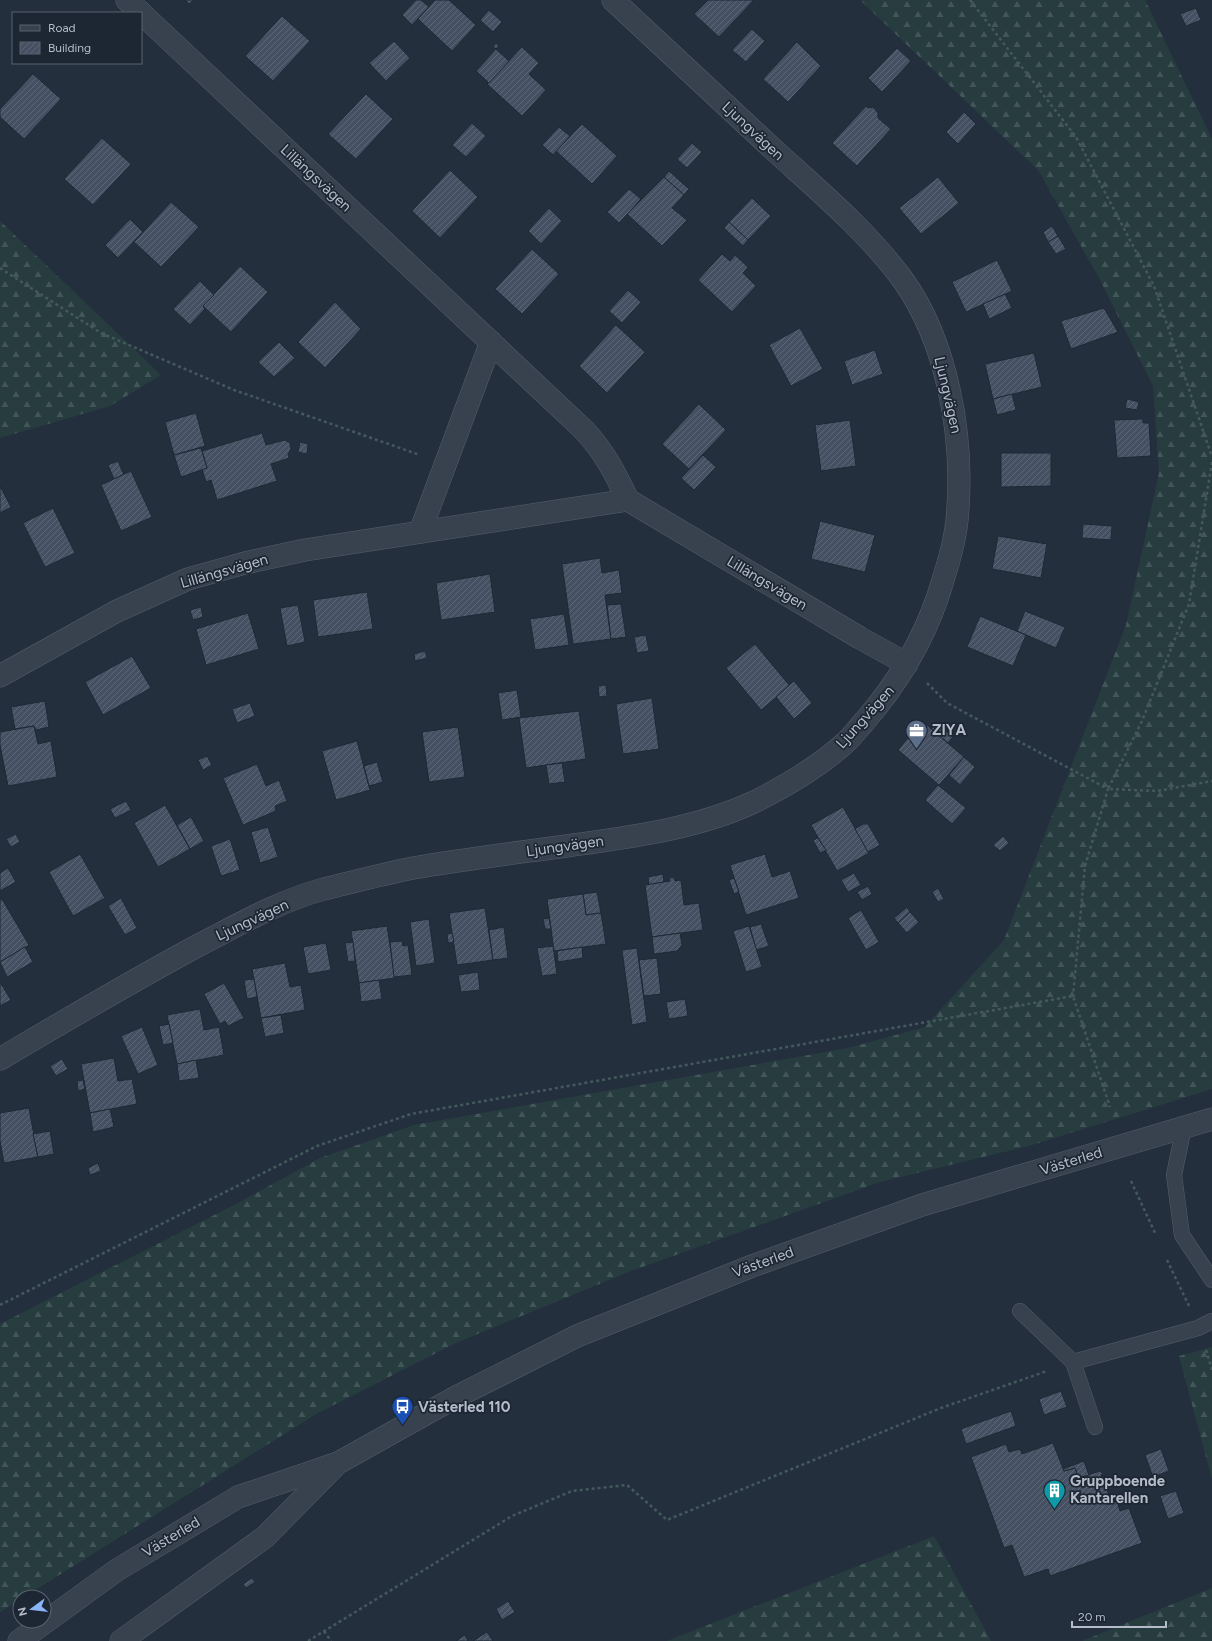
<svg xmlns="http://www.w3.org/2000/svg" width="1212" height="1641" viewBox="0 0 1212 1641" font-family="Figtree,sans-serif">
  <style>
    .forest { fill: url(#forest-firs) }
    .building { fill: url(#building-hatch); stroke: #1f2835 }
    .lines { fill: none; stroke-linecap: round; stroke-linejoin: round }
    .service-casing { stroke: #565f6c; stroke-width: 16 }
    .minor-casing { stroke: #565f6c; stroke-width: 23 }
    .tertiary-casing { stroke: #565f6c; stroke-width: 23 }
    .path { stroke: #44595c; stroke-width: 2.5; stroke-dasharray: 3 3; stroke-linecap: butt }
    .service { stroke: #38414e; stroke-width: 15 }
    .minor { stroke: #38414e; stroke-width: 22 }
    .tertiary { stroke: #38414e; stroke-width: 22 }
    .labels { text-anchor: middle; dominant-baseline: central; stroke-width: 3.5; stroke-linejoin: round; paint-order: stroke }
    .street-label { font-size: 15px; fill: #b4bcc9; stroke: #1d2633 }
    .poi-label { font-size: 15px; font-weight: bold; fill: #b4bcc9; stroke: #1d2633; text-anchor: start }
  </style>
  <defs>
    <pattern id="forest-firs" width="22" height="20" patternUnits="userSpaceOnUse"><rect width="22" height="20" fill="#263c3f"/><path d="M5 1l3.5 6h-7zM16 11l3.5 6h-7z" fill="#435659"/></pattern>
    <pattern id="building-hatch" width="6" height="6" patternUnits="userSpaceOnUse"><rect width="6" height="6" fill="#455162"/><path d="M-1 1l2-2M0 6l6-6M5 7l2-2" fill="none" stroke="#5d6877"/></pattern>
  </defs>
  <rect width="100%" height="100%" fill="#242f3e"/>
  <g class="forest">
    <path d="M860,0H1145L1212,139V1089L1032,1145L880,1182L631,1271L456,1343L318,1413L24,1597H20V1600L0,1612V1324L238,1203L320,1158L414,1125L848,1048L925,1027L1004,940L1126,625L1159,473L1153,386L1099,278L1038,170Z"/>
    <path d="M0,221L161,375L110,406L0,438Z"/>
    <path d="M1212,1347V1479L1179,1356Z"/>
    <path d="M934,1536L991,1641H667Z"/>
    <path d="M1212,1588V1641H1082Z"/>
  </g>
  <g class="building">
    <path d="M185,0H193L189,4Z"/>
    <path d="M416,0H421L429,7L412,25L402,15Z"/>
    <path d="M435,0H449L476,25L452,51L418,19Z"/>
    <path d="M708,0H752L753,1L719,37L694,14Z"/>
    <path d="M1196,8L1201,20L1186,26L1180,14Z"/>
    <path d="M489,10L502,22L493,32L480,20Z"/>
    <path d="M282,16L310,41L273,81L245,56Z"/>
    <path d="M752,29L765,41L746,62L732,50Z"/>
    <path d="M394,41L410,58L386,81L369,63Z"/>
    <path d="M797,42L821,66L788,102L763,79Z"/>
    <path d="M496,43L499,46L496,49L493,47Z"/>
    <path d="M522,47L539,63L529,74L546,90L522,116L487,84Z"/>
    <path d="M897,48L911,61L882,92L868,78Z"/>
    <path d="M496,49L509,61L489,83L476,71Z"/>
    <path d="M33,74L61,99L24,139L0,117V109Z"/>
    <path d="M366,94L393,119L356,159L328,134Z"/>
    <path d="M866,106L868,108L873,107L878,113V118L891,129L857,166L832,143Z"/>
    <path d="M964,112L976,124L958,144L946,132Z"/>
    <path d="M472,123L486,136L466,157L452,145Z"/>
    <path d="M582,124L617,156L592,184L556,151Z"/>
    <path d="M559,127L570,136L553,155L542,145Z"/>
    <path d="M102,138L131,164L93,205L64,179Z"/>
    <path d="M692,143L702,152L687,168L677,159Z"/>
    <path d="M450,170L478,197L440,238L412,211Z"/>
    <path d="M669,171L689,189L684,195L664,177Z"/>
    <path d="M664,177L684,195L672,208L687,220L662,246L627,214Z"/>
    <path d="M938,177L959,203L921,234L899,208Z"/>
    <path d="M629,189L641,199L619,223L607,212Z"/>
    <path d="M752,198L771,216L748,240L729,222Z"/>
    <path d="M171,202L199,227L161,267L134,242Z"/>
    <path d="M549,208L562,221L541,244L528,231Z"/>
    <path d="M130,219L143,232L118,258L105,245Z"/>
    <path d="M729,222L748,240L743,246L724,228Z"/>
    <path d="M1052,226L1058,236L1048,242L1043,232Z"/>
    <path d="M1058,236L1066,249L1056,254L1048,242Z"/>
    <path d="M532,249L559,274L522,314L495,289Z"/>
    <path d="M722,254L730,261L735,255L748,267L743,273L756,286L732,312L698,280Z"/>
    <path d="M997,260L1012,291L966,312L952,282Z"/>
    <path d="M240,266L268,292L231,332L203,306Z"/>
    <path d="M200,281L214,295L203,306L205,309L190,325L173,309Z"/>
    <path d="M628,290L641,302L622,323L609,311Z"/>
    <path d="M1005,294L1012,308L989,319L983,304Z"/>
    <path d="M335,302L361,329L325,368L298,342Z"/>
    <path d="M1104,308L1118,332L1071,349L1061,321Z"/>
    <path d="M616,325L645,352L607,393L579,366Z"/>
    <path d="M800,328L823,369L791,386L769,345Z"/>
    <path d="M279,342L295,358L274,377L258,362Z"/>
    <path d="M875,350L883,374L852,385L844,361Z"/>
    <path d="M1034,353L1042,387L993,399L985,364Z"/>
    <path d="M1012,394L1016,410L997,415L993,399Z"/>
    <path d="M1127,399L1139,402L1137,410L1125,408Z"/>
    <path d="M699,404L726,430L689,469L662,444Z"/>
    <path d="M196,413L205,446L174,455L165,422Z"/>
    <path d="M1143,419V423H1149L1151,456L1117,458L1114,420Z"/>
    <path d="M850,420L856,466L821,471L815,425Z"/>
    <path d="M262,433L266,445L285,440L290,443L291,449L288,454L289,458L271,464L277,481L217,500L211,480L206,482L202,469L207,468L202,451Z"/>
    <path d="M300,442L308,444L307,454L298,452Z"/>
    <path d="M201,448L207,468L181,477L174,455Z"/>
    <path d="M1001,453H1051V486L1001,487Z"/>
    <path d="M703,455L716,467L694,490L681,478Z"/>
    <path d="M118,461L124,475L114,479L108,465Z"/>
    <path d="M131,471L152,517L121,531L101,485Z"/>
    <path d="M0,486L11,507L0,513Z"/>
    <path d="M53,508L75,553L45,567L23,523Z"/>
    <path d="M820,521L875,535L865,572L811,559Z"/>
    <path d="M1083,524L1112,526L1111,540L1082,538Z"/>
    <path d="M998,536L1047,544L1041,578L992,569Z"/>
    <path d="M600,558L602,573L619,570L622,593L605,595L611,639L573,644L562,564Z"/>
    <path d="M490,574L495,612L441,620L436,583Z"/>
    <path d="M367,592L373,629L318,637L313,600Z"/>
    <path d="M621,604L626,637L611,639L607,605Z"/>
    <path d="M298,605L305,642L287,646L280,608Z"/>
    <path d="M201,607L203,617L193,620L190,610Z"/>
    <path d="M1025,611L1065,627L1056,648L1017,631Z"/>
    <path d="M248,613L259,649L206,665L196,629Z"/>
    <path d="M564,614L569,645L535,650L530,619Z"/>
    <path d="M980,616L1026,635L1013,666L967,647Z"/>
    <path d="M646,635L649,651L637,653L634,637Z"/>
    <path d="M755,644L790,686L761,710L726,668Z"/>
    <path d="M425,651L427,658L415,661L414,654Z"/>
    <path d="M132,656L151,688L103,715L85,682Z"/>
    <path d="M794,681L812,703L794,719L776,697Z"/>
    <path d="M606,685L607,696L599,697L598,686Z"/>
    <path d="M517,690L521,717L502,720L498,693Z"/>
    <path d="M652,698L659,749L623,754L616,704Z"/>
    <path d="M45,701L49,727L36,730L34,726L15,729L11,707Z"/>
    <path d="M250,703L255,716L237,723L232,709Z"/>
    <path d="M579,711L586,759L526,768L519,718Z"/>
    <path d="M922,721L964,757L939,785L898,750Z"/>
    <path d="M936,722L953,737L948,743L931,728Z"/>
    <path d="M34,726L38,744L51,741L57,777L8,786L0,745V732Z"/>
    <path d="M458,727L465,777L429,782L422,732Z"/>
    <path d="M357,741L370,790L336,800L322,751Z"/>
    <path d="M207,756L212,765L203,770L198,760Z"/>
    <path d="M964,757L975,767L960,785L949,775Z"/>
    <path d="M377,762L383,782L369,786L364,766Z"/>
    <path d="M562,763L565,782L549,784L546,765Z"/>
    <path d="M257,764L266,786L279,780L287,801L275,806L276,811L243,825L223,778Z"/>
    <path d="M938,785L966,808L952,824L925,800Z"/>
    <path d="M126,801L131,810L115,818L110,809Z"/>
    <path d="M165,805L190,849L158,867L134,823Z"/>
    <path d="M843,807L869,853L837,871L811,825Z"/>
    <path d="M191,817L204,841L190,849L177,825Z"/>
    <path d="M863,824H868L880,845L868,852L855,829Z"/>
    <path d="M268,827L278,857L260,863L251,832Z"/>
    <path d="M16,834L20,842L11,847L6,839Z"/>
    <path d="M1003,836L1009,843L1000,851L993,845Z"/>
    <path d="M818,838L826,850L820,853L813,840Z"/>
    <path d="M230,839L240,870L221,876L211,846Z"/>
    <path d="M80,854L105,898L73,916L49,872Z"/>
    <path d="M765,854L772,877L790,871L799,898L746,915L730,865Z"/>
    <path d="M8,868L16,882L0,891V873Z"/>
    <path d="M854,873L861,885L848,892L841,880Z"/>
    <path d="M663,874L664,882L649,885L648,877Z"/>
    <path d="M674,877L675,881L681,880L684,905L699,903L703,930L652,937L645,885L670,881L669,878Z"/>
    <path d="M734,878L739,892L734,894L729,880Z"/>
    <path d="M868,886L872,894L862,900L857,892Z"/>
    <path d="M938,888L944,899L938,902L932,892Z"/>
    <path d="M597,892L601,913L586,915L583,894Z"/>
    <path d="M583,894L586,915L601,913L606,944L554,951L547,899Z"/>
    <path d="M121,898L137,928L125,935L108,906Z"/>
    <path d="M2,899L29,945L0,962V900Z"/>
    <path d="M907,907L910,912L898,923L894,918Z"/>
    <path d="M485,908L493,960L457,965L449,913Z"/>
    <path d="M861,910L879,942L866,950L848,918Z"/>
    <path d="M910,912L919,922L907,933L898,923Z"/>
    <path d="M549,918L551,929H545L543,919Z"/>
    <path d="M429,919L435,963L416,966L410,922Z"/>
    <path d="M761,924L769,946L756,950L750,927Z"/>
    <path d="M387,926L395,978L359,983L351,931Z"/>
    <path d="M749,926L762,967L746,972L733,931Z"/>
    <path d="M504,927L508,958L493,960L489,930Z"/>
    <path d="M452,933L454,942L448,943L447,934Z"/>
    <path d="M680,933L682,945L677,951L654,954L652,937Z"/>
    <path d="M402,941L403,946L408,945L412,975L394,977L390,942Z"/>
    <path d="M353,942L355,961L348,962L345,943Z"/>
    <path d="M326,943L331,970L308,974L303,947Z"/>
    <path d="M553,946L557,974L542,976L537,948Z"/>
    <path d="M25,947L33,962L7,977L0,962Z"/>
    <path d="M582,947L583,958L558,962L557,951Z"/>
    <path d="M637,948L647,1022L632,1025L622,950Z"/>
    <path d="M657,958L661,994L644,996L639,960Z"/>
    <path d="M285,963L290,987L301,985L305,1010L261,1018L252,969Z"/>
    <path d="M478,972L480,990L461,992L458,975Z"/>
    <path d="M254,979L257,997L247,999L244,980Z"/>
    <path d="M379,980L382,999L361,1002L359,983Z"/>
    <path d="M0,982L11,1000L0,1006Z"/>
    <path d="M224,983L244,1018L228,1026L225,1021L220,1024L204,994Z"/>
    <path d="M685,999L688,1016L669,1019L666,1002Z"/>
    <path d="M200,1009L204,1030L219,1027L224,1055L177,1064L167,1015Z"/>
    <path d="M281,1015L284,1033L265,1037L261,1018Z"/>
    <path d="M169,1024L173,1043L163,1045L159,1026Z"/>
    <path d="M142,1027L158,1065L138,1074L121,1036Z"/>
    <path d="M114,1058L118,1081L132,1079L137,1104L90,1113L81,1064Z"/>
    <path d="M62,1059L68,1069L56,1076L50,1066Z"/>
    <path d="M196,1060L199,1078L179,1081L177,1064Z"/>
    <path d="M83,1080L85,1089L78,1091L77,1081Z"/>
    <path d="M29,1108L38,1157L4,1163L0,1141V1113Z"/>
    <path d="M110,1109L114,1127L93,1132L90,1113Z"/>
    <path d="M50,1131L54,1154L38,1157L33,1134Z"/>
    <path d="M98,1163L101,1171L90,1175L88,1168Z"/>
    <path d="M1061,1391L1067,1407L1044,1415L1039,1399Z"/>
    <path d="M1011,1411L1016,1426L966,1444L961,1429Z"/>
    <path d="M1053,1443L1064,1471L1075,1468L1079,1478L1100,1471L1103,1474L1101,1475L1112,1502L1117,1501L1120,1511L1129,1508L1142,1543L1050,1576L1048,1569L1024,1577L1012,1545L1004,1548L971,1457L1006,1444L1009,1452L1020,1449L1022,1454Z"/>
    <path d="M1161,1449L1169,1471L1153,1477L1145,1455Z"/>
    <path d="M1084,1461L1089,1475L1079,1478L1075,1468L1064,1471L1063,1469Z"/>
    <path d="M1176,1491L1184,1513L1168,1519L1160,1496Z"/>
    <path d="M252,1578L255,1582L246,1588L243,1584Z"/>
    <path d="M508,1601L515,1612L502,1620L496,1609Z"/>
    <path d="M487,1632L493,1641H473Z"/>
    <path d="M465,1635L468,1641H456Z"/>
  </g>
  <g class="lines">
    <defs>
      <g id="service">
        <path d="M1184,1127L1174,1175L1182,1235L1212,1280"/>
        <path d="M1020,1311L1073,1362"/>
        <path d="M1095,1427L1073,1362L1198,1328L1212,1321"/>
      </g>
      <g id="minor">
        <path d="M127,0L141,13"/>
        <path d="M141,13L585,431C605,453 615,473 628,500L860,638L907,664"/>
        <path d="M420,532L491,342"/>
        <path d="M0,676L117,611L188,579L245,563L305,550L628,500"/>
        <path d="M0,1059C66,1020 132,981 199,945C240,924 279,901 324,889C353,882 383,874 413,868C464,859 516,853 567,846C630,837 696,829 754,802C784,787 821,765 846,742C853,736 858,728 864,722C897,684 922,643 938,596C947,567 957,538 958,507C963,433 947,342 903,280C867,231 819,191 774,150C720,100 667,50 613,0"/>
      </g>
      <g id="tertiary">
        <path d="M19,1641L117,1570L238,1497L338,1463L456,1397L577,1336L752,1266L922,1205L1212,1119"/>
        <path d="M121,1641L265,1537L334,1467"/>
      </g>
    </defs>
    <use href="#service" class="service-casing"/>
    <use href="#minor" class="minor-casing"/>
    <use href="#tertiary" class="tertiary-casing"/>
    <g class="path">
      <path d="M970,0L1076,137L1154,286L1212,457"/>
      <path d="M0,268L101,333L234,390L420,455"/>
      <path d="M1212,462L1189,604L1142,721L1108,789L1157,791L1212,781"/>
      <path d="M927,683L947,703L1108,789L1085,866L1073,996"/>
      <path d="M1131,1181L1156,1235"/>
      <path d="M1167,1260L1189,1306"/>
      <path d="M0,1305L317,1146L411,1114L1073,996L1110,1107"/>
      <path d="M1206,1350L1212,1370"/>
      <path d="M324,1631L331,1641"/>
      <path d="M308,1641L512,1516L572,1491L627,1485L667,1520L941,1408L1047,1371"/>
    </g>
    <use href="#service" class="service"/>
    <use href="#minor" class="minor"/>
    <use href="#tertiary" class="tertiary"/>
  </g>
  <defs>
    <symbol id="office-pin" viewBox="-11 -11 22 30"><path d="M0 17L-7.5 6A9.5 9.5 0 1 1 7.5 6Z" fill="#5c6f8a" stroke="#1d2633"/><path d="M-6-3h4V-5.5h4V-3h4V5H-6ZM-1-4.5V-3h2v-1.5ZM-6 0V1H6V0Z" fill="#fff"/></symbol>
    <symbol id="bus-pin" viewBox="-11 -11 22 30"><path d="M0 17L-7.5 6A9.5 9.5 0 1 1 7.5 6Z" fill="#1a4fb4" stroke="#1d2633"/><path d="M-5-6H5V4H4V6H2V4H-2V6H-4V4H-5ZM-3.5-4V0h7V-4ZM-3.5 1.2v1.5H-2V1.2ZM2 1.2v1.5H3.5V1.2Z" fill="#fff"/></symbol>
    <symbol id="building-pin" viewBox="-11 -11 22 30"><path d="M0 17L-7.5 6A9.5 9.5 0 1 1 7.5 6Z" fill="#0f9aa8" stroke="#1d2633"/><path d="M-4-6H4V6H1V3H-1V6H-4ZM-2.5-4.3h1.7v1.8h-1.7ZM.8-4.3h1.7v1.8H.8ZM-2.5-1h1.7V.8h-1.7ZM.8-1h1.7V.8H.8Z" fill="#fff"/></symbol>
  </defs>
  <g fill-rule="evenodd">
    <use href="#office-pin" x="904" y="718" width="25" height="34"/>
    <use href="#bus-pin" x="390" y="1394" width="25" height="34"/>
    <use href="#building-pin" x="1042" y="1478" width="25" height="34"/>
  </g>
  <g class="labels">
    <g class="street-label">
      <text transform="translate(753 131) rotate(43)">Ljungvägen</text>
      <text transform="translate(316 178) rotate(43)">Lillängsvägen</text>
      <text transform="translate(948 395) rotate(77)">Ljungvägen</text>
      <text transform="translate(224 571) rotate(-16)">Lillängsvägen</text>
      <text transform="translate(767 583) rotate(31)">Lillängsvägen</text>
      <text transform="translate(865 717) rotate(-48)">Ljungvägen</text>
      <text transform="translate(565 846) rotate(-8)">Ljungvägen</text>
      <text transform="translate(252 920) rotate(-25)">Ljungvägen</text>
      <text transform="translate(1071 1161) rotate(-17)">Västerled</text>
      <text transform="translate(763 1262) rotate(-20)">Västerled</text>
      <text transform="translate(171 1537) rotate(-31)">Västerled</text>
    </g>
    <g class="poi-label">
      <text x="932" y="730">ZIYA</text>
      <text x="418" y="1407">Västerled 110</text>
      <text x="1070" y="1481">Gruppboende<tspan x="1070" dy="17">Kantarellen</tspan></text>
    </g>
  </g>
  <rect x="12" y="12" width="130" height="52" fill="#1d2633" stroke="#59626f"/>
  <rect x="20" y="25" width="20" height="6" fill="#38414e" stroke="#59626f"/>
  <text x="48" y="32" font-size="12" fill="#b4bcc9">Road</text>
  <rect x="20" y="42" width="20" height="12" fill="url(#building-hatch)" stroke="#59626f"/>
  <text x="48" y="52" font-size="12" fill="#b4bcc9">Building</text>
  <g transform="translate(32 1609) rotate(255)"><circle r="19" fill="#1d2633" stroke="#59626f"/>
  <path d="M0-3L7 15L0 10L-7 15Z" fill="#8ab4f8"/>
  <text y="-6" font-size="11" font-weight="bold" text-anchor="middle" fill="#b4bcc9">N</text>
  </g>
  <path d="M1072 1621v6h94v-6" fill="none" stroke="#b4bcc9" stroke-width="2"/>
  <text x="1078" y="1621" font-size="12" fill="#b4bcc9" stroke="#1d2633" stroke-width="3" paint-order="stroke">20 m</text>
</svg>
